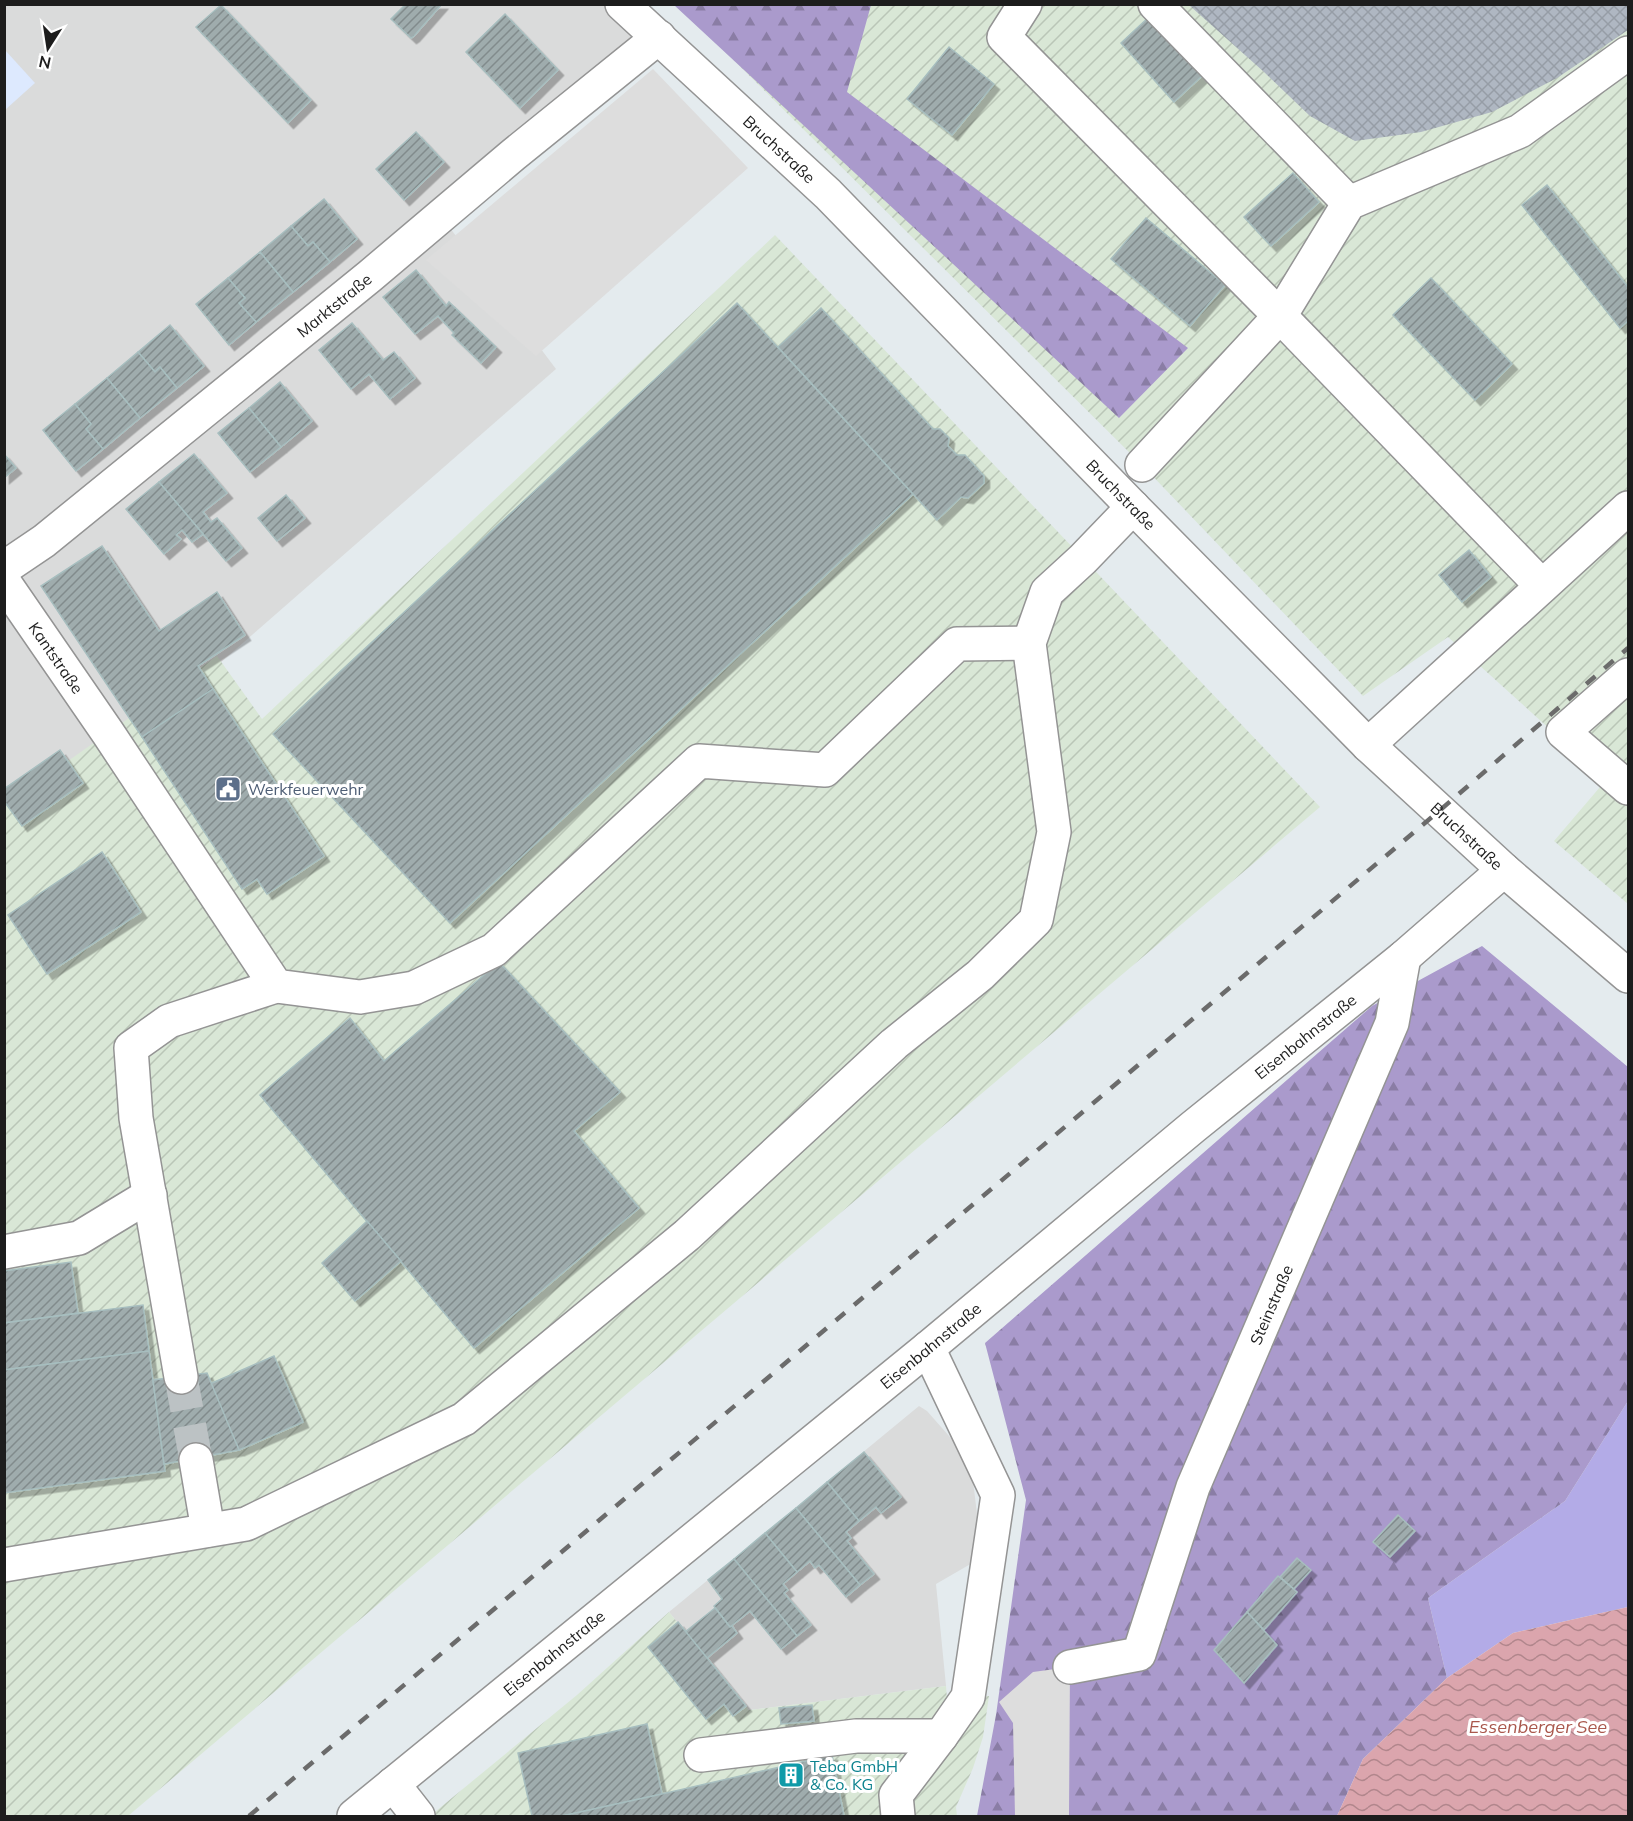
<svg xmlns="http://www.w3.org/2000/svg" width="1633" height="1821" viewBox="0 0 1633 1821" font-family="Mulish,sans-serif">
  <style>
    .residential { fill: #dadbdb }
    .industrial { fill: url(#industrial-furrows) }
    .education { fill: #dde9fe }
    .construction { fill: url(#construction-cross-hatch) }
    .grass { fill: #b3abe7 }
    .forest { fill: url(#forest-firs) }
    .parking { fill: #ddd }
    .water { fill: url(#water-waves) }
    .building { fill: url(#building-hatch); stroke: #a7bebf; stroke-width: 1.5; filter: url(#shadow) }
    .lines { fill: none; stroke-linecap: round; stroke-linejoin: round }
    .minor-tunnel { stroke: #bcc2c4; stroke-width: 33; stroke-dasharray: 33 16; stroke-linecap: butt }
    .minor-casing { stroke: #949494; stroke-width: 36 }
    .minor { stroke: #fff; stroke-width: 33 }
    .rail { stroke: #6b6b6b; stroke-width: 4.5; stroke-dasharray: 12 12; stroke-linecap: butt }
    .labels { text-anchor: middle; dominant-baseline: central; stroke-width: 6; stroke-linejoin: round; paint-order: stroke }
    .street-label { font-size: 16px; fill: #1d1d1d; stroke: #fff }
    .service-label { font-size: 16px; fill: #4e5e75; stroke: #fff; text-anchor: start }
    .culture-label { font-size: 16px; fill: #0d838f; stroke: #fff; text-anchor: start }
    .water-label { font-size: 18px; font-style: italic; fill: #aa584d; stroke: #fff }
  </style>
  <defs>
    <pattern id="industrial-furrows" width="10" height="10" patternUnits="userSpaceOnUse" patternTransform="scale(1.5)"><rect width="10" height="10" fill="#d9e7d6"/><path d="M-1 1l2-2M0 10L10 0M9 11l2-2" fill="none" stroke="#bac6b7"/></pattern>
    <pattern id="construction-cross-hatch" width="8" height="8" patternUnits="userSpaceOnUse" patternTransform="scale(1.5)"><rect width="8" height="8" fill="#afb7c2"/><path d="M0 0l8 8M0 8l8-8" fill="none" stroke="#969da6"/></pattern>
    <pattern id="forest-firs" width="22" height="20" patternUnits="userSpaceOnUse" patternTransform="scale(1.5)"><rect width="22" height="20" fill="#aa9acc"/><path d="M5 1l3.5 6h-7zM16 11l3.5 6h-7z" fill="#8a7da5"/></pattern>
    <pattern id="water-waves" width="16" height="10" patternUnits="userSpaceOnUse" patternTransform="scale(1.5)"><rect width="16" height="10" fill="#dba5ad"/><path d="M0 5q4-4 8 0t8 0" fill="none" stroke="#b1868c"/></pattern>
    <pattern id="building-hatch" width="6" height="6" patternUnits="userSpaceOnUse" patternTransform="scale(1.5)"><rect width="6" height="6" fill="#9facad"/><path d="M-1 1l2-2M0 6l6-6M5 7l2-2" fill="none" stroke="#818b8c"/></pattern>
    <filter id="shadow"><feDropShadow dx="5.5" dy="5.5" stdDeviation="0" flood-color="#0004"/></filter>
  </defs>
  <rect width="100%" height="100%" fill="#e4ebee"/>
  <g class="residential">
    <path d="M5,5H618L659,37L441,216L556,369L83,783L5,820Z"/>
    <path d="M919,1406L927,1411L957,1445L973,1481L979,1530L974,1562L936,1584L946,1686L749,1710L669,1612Z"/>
  </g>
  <g class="industrial">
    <path d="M678,5H1628V904L1554,841L1606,780L1448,637L1363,696L1142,465Z"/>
    <path d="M775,235L1320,807L128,1816H5L4,789L68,761L217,656L262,719Z"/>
    <path d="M669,1612L749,1710L946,1686L947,1699L989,1696L983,1737L973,1768L956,1807L957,1816H430L577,1695Z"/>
  </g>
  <path class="education" d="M5,50L35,83L5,110H4Z"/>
  <path class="construction" d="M1189,5H1628V30L1557,78L1492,112L1421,132L1355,141L1310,116L1264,72Z"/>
  <path class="grass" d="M1628,1401V1607L1513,1633L1447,1678L1428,1598L1565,1501Z"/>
  <g class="forest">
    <path d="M674,5H871L847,92L1188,348L1119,418Z"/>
    <path d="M1482,946L1628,1067V1401L1565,1501L1428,1598L1447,1678L1363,1759L1337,1816H977L996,1715L1026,1500L985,1343L1372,1006Z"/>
  </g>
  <g class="parking">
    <path d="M653,69L748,168L536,356L426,260Z"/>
    <path d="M1070,1667L1069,1816H1015L1013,1723L999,1702L1033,1672Z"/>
  </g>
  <path class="water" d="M1628,1607V1816H1337L1363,1759L1447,1678L1513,1633Z"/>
  <g class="building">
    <path d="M406,4H442L414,36L411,38L391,19Z"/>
    <path d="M221,5L311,100L288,123L196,27Z"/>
    <path d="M505,14L558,70L520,108L466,52Z"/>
    <path d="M1151,15L1204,74L1174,102L1121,43Z"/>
    <path d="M949,47L994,84L952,135L907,99Z"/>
    <path d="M416,132L444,162L404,200L376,169Z"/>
    <path d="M1293,173L1319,202L1271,246L1244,217Z"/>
    <path d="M1547,185L1628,287V321L1620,328L1522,205Z"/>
    <path d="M324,199L357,239L330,262L313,242L308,246L291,226Z"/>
    <path d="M1146,218L1225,285L1190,326L1111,259Z"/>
    <path d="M291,226L308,246L313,242L330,262L293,292L260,252Z"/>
    <path d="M260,252L293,292L256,322L239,303L245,298L228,278Z"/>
    <path d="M416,270L446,306L449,302L496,347L481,363L452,335L454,333L438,316L415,334L383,297Z"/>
    <path d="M228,278L245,298L239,303L256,322L229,345L196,304Z"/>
    <path d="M1431,278L1512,364L1475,400L1393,315Z"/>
    <path d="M737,303L913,494L450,923L273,734Z"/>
    <path d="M821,308L933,429H940L949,438L948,446L957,455H965L984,476V483L968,498L961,497L937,520L778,347Z"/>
    <path d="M352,323L383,360L394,352L415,378L390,399L369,374L351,389L319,350Z"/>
    <path d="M170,325L204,366L177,388L160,367L155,372L138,352Z"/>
    <path d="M138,352L155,372L160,367L177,388L140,418L107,378Z"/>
    <path d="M107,378L140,418L103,449L86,429L91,424L75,404Z"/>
    <path d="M280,382L312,421L281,447L249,408Z"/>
    <path d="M75,404L91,424L86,429L103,449L76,471L43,430Z"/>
    <path d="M249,408L281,447L250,472L218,433Z"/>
    <path d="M4,454L16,468L4,478Z"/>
    <path d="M194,454L227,493L203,512L211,522L217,518L242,548L226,561L159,482Z"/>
    <path d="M159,482L203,534L192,542L182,530L176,535L181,539L164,554L126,509Z"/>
    <path d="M286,495L305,518L277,541L258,518Z"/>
    <path d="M102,546L159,631L217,592L245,635L198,666L213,689L142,737L41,586Z"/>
    <path d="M1469,550L1491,577L1462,602L1439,575Z"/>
    <path d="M213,689L324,856L267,894L257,879L242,889L142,737Z"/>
    <path d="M60,750L83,783L22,826L4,801V789Z"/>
    <path d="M102,852L141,912L47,974L8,915Z"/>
    <path d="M499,962L620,1092L574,1131L639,1208L474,1348L260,1095L350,1018L384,1061Z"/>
    <path d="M367,1221L401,1261L355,1301L322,1263Z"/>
    <path d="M71,1262L78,1313L4,1323V1271Z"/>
    <path d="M143,1305L149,1351L4,1370V1323Z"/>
    <path d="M149,1351L165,1471L4,1493V1370Z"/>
    <path d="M274,1356L303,1422L239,1450L210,1384Z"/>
    <path d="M207,1373L239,1450L164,1464L153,1380Z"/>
    <path d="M864,1452L901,1497L881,1513L876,1507L859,1521L827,1482Z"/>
    <path d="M827,1482L859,1521L846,1532L851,1538L847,1541L874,1574L860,1585L796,1508Z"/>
    <path d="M796,1508L860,1585L846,1597L819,1565L815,1568L810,1561L797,1572L765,1533Z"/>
    <path d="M1398,1515L1415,1531L1390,1557L1373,1542Z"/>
    <path d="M765,1533L797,1572L783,1584L788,1590L784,1593L811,1625L797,1636L734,1559Z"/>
    <path d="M1297,1558L1311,1570L1294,1589L1280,1577Z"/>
    <path d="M734,1559L797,1636L781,1649L750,1611L730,1627L714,1606L722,1599L708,1580Z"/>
    <path d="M1278,1576L1297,1592L1264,1630L1247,1612Z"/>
    <path d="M715,1608L730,1627L732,1626L737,1633L707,1658L685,1632Z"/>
    <path d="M1247,1612L1277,1645L1244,1683L1214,1650Z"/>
    <path d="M678,1622L746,1706L733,1716L724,1704L706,1719L648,1647Z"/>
    <path d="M812,1705L814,1721L781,1724L779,1708Z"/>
    <path d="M647,1724L662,1794L562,1816H532L518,1753Z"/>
    <path d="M832,1755L844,1816H562L662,1794Z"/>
  </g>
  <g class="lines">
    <path class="minor-tunnel" d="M181,1377L196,1460"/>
    <defs>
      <g id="minor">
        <path id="s1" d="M622,4L828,194L1133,507L1368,745L1504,870L1628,976"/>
        <path d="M1025,4L1004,37L1280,316L1542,586"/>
        <path d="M1155,4L1349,203"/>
        <path d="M1142,465L1280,316L1349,203L1520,131L1628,53"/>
        <path id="s2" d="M4,568L44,541L370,276L513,155L659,37"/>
        <path id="s3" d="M4,582L108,733L276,986L360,997L414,988L494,950L699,761L825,770L957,644L1029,643"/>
        <path d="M1628,675L1563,732L1628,788"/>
        <path d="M1368,745L1628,508"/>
        <path d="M4,1252L79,1238L150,1195"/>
        <path d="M181,1377L136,1118L131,1048L169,1021L276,986"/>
        <path d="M196,1460L208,1530"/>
        <path d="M4,1565L246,1524L464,1419L687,1235L894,1044L980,975L1036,920L1054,832L1029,643L1047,592L1083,559L1133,507"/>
        <path id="s4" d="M1070,1667L1139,1654L1193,1487L1392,1023L1404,957"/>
        <path d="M701,1755L856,1736H941"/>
        <path d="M393,1784L418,1816"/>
        <path id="s5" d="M354,1816L928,1348L1193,1127L1404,957L1504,870"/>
        <path d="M898,1816L896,1795L941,1736L968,1697L998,1495L928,1348"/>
      </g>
    </defs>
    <use href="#minor" class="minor-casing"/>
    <use href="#minor" class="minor"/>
    <path class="rail" d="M249,1816L1439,811L1628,648"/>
  </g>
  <defs>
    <symbol id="civic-square" viewBox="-11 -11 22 22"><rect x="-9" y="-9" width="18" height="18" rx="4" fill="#5c6f8a" stroke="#fff"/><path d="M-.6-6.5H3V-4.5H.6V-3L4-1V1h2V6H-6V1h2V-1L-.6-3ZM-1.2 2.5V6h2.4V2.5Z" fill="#fff"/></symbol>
    <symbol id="building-square" viewBox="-11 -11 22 22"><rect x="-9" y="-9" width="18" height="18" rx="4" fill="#0f9aa8" stroke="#fff"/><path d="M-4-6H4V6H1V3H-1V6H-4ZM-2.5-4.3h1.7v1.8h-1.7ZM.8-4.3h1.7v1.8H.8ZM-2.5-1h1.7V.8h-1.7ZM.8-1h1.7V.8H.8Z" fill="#fff"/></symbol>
  </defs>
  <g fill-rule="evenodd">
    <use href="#civic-square" x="213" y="774" width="30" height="30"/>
    <use href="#building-square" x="776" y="1760" width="30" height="30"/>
  </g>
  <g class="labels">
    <g class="street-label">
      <text stroke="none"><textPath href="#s1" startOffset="214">Bruchstraße</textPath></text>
      <text stroke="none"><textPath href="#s2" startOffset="422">Marktstraße</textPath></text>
      <text stroke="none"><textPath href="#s1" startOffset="700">Bruchstraße</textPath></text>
      <text stroke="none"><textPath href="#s3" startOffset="92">Kantstraße</textPath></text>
      <text stroke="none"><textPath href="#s1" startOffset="1186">Bruchstraße</textPath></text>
      <text stroke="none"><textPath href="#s5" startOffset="1230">Eisenbahnstraße</textPath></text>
      <text stroke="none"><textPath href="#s4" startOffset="444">Steinstraße</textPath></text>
      <text stroke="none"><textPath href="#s5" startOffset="744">Eisenbahnstraße</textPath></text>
      <text stroke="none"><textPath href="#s5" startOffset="258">Eisenbahnstraße</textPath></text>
    </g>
    <g class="service-label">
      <text x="248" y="789">Werkfeuerwehr</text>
    </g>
    <g class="culture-label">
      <text x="810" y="1766">Teba GmbH<tspan x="810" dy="18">&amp; Co. KG</tspan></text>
    </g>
    <g class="water-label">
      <text x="1538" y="1726">Essenberger See</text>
    </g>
  </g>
  <rect width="1633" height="1821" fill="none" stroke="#1d1d1d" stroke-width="12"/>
  <g transform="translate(48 48) rotate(192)" stroke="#ffffff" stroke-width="4.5" paint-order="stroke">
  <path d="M0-4.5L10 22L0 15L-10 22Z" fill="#1d1d1d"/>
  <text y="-9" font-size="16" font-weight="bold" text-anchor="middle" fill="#1d1d1d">N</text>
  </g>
</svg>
